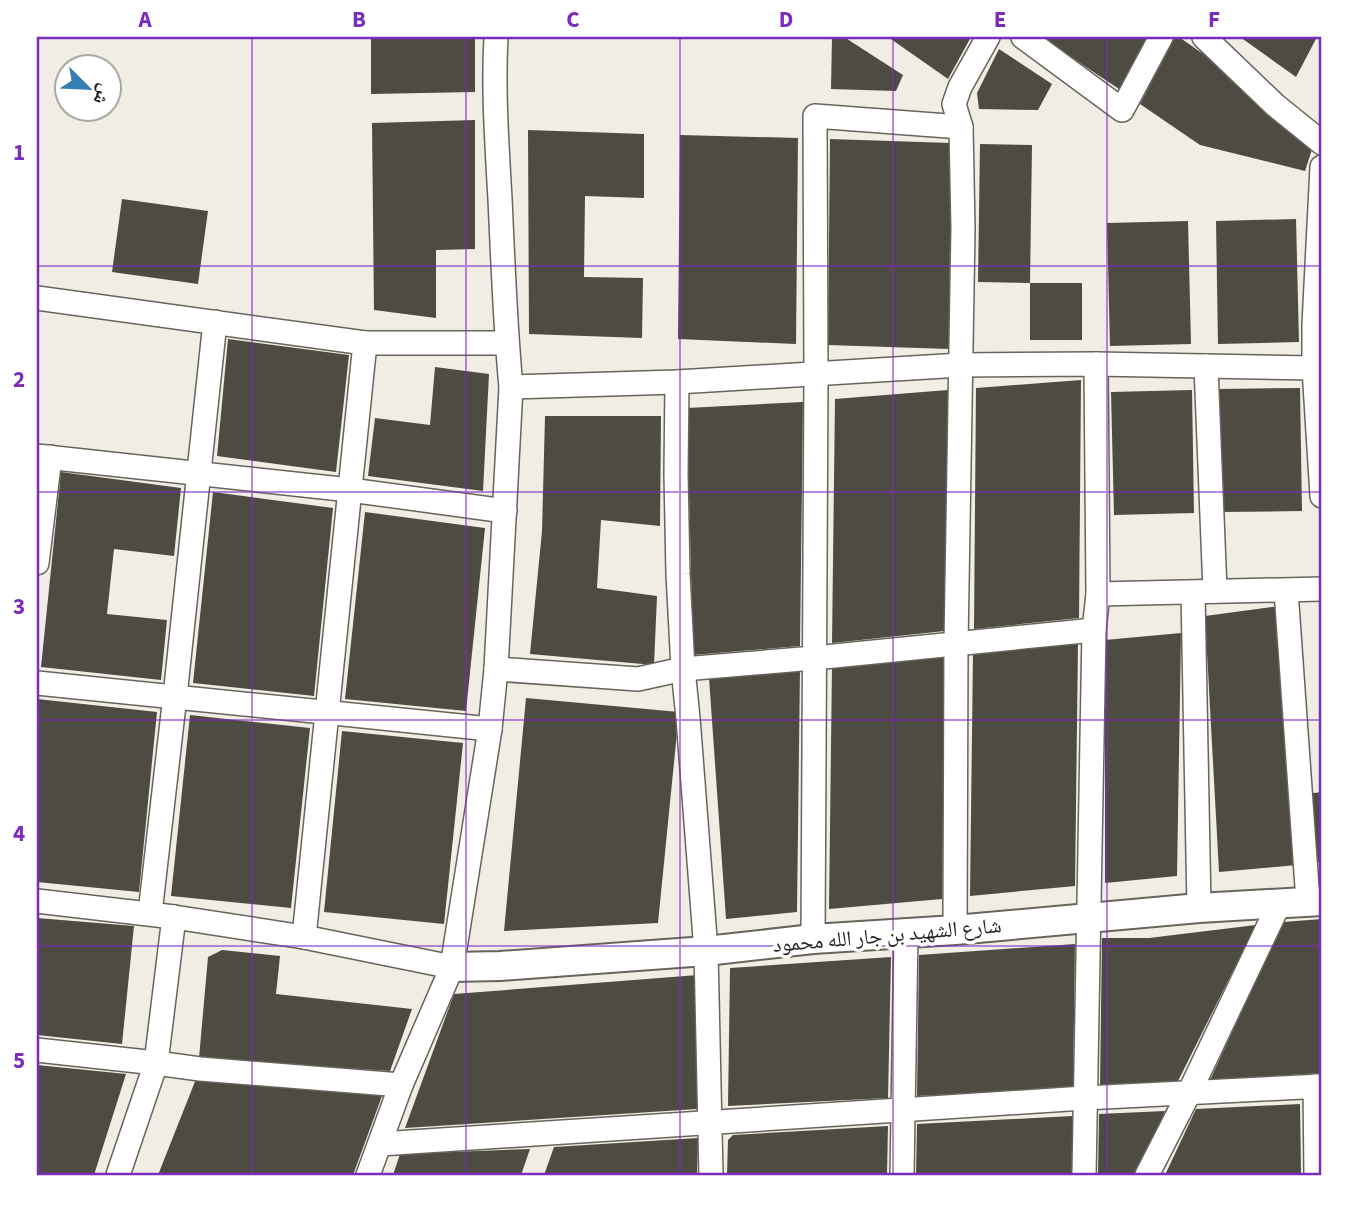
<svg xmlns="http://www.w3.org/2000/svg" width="1359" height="1212" viewBox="0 0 1359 1212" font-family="'Source Sans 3','Noto Naskh Arabic',sans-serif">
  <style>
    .building { fill: #4e4b43 }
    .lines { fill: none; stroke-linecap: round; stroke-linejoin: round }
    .minor-casing { stroke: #68645c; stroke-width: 26 }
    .tertiary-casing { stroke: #68645c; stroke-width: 32 }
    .minor { stroke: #fff; stroke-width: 23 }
    .tertiary { stroke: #fff; stroke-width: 28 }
    .grid { fill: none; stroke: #7b2cbf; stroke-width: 2; stroke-opacity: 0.55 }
    .labels { text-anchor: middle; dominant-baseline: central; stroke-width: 7; stroke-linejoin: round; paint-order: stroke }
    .street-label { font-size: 21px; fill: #24231f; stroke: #fff }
    .neatline { fill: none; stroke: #7b2cbf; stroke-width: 2.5 }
    .grid-label { font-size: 23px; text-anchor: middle; font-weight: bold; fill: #7b2cbf }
  </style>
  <rect width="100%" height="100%" fill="#f1ede4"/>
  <g class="building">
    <path d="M371,37H475V92L371,94Z"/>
    <path d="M832,37H844L903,75L896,91L831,89Z"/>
    <path d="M888,37H971L948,79Z"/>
    <path d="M1041,37H1147L1119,89Z"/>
    <path d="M1175,37H1179L1317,134L1305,171L1200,145L1140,104Z"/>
    <path d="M1240,37H1317L1296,77Z"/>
    <path d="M999,49L1052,84L1038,110L979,109L977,93Z"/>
    <path d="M475,120V249L436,250V318L374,310L372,123Z"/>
    <path d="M528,130L644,134V198L585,196L584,277L643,278L642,338L529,334Z"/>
    <path d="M680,135L798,138L796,344L678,339Z"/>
    <path d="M830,139L951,143L949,349L828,345Z"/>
    <path d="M980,144L1032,145L1030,283L978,282Z"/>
    <path d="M122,199L208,211L198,284L112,272Z"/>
    <path d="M1296,219L1299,342L1218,344L1216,221Z"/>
    <path d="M1188,221L1191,344L1110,346L1107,223Z"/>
    <rect x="1030" y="283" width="52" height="57"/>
    <path d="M228,339L349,355L336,472L217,456Z"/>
    <path d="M435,367L489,374L483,491L368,476L375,418L430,425Z"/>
    <path d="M1081,380L1079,618L974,629L976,388Z"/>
    <path d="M1300,388L1302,511L1222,512L1219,389Z"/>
    <path d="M948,390L945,631L832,643L835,399Z"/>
    <path d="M1192,390L1194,513L1114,515L1111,392Z"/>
    <path d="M803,402L800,646L693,655L687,408Z"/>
    <path d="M545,416H661L660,526L601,520L597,588L657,596L654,665L530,654L542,531Z"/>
    <path d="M61,472L181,488L174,556L114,549L107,614L167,620L161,680L41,667Z"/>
    <path d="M213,492L333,508L314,696L193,683Z"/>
    <path d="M365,512L485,528L466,711L345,699Z"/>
    <path d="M1280,606L1297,865L1219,872L1205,616Z"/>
    <path d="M1181,633L1177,876L1105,883V640Z"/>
    <path d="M1078,643L1075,886L970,896L973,653Z"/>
    <path d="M945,655L942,899L829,909L832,666Z"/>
    <path d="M800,669L797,912L726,919L709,678Z"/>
    <path d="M526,698L679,712L658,923L504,931Z"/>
    <path d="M37,699L157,712L139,892L37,882Z"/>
    <path d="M190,715L310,728L291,908L171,896Z"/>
    <path d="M342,731L463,743L444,924L324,912Z"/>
    <path d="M1322,792V862L1312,863L1306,794Z"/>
    <path d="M37,918L134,926L122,1044L37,1035Z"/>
    <path d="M1322,919V1073L1210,1080L1283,922Z"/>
    <path d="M1256,925L1178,1081L1100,1086L1102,938H1149Z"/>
    <path d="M1075,944L1073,1087L917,1096L919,955Z"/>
    <path d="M222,950L280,956L276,994L412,1009L390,1071L199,1058L208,957Z"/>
    <path d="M891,957L888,1098L728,1106L730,968Z"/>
    <path d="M698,975L697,1109L405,1128L454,994Z"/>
    <path d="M37,1065L126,1074L94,1175H37Z"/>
    <path d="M196,1079L382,1096L353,1175H158Z"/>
    <path d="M1300,1104L1301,1175H1165L1196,1109Z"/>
    <path d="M1165,1111L1138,1175H1098L1099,1114Z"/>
    <path d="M1072,1116V1175H916L917,1124Z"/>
    <path d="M888,1126L887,1175H727L728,1140L733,1135Z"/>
    <path d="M698,1138L697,1175H544L554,1147Z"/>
    <path d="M530,1149L521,1175H393L400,1154Z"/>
  </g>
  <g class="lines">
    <defs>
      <g id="minor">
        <path d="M1023,37L1122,110L1161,37"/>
        <path d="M1204,37L1275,105L1322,143"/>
        <path d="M1322,167L1314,325V368L1322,496"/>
        <path d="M37,298L365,343H507"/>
        <path d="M1206,366L1215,591"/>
        <path d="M677,382L676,474L678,574L683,669L688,718L706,951L711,1175"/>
        <path d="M511,387L677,382L961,365L1096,364L1314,368"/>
        <path d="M37,456L350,490L505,511"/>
        <path d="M37,563L50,457"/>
        <path d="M1286,591L1308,901"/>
        <path d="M1193,593L1199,908"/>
        <path d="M1098,594L1322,589"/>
        <path d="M496,669L638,679L683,669L814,658L1094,630"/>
        <path d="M37,683L490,729"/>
        <path d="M37,901L174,917L304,937L452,967"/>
        <path d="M150,913L175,696L215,322"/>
        <path d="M955,930L956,644L963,228L961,127L954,104L960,87L988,37"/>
        <path d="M304,937L365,343"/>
        <path d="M813,939L816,375L815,116L961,127"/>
        <path d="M37,1050L156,1063L200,1069L401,1085"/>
        <path d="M1315,1086L1316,1175"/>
        <path d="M380,1144L1084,1098L1322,1086"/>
        <path d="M118,1175L156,1063L174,917"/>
        <path d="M368,1175L401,1085L452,967L490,729L496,669L511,387C505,325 503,262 500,199C497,145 493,91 496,37"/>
        <path d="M902,1175L906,933"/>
        <path d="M1084,1175L1094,630L1098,594L1096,364"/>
        <path d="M1147,1175L1189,1093L1279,904"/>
      </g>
      <path id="tertiary" d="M452,967L500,966L706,951L813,939L955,930L1199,908L1322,901"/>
    </defs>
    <use href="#minor" class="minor-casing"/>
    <use href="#tertiary" class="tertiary-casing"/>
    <use href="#minor" class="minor"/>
    <use href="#tertiary" class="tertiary"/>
  </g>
  <path class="grid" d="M252,37V1175M466,37V1175M680,37V1175M893,37V1175M1107,37V1175M37,266H1322M37,492H1322M37,720H1322M37,946H1322"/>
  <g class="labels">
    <g class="street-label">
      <text transform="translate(887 935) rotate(-5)">شارع الشهيد بن جار الله محمود</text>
    </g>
  </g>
  <rect width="1359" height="1212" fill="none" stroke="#ffffff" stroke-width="77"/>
  <g transform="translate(88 88) rotate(114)"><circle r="33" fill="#ffffff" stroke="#a7a7a5" stroke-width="2"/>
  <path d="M0-5L12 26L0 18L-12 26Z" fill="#357eb2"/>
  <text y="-10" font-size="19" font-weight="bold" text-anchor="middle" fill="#24231f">ش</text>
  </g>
  <rect x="38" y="38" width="1282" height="1136" class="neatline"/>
  <g class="grid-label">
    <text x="145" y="27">A</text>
    <text x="359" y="27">B</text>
    <text x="573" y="27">C</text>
    <text x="786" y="27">D</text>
    <text x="1000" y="27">E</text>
    <text x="1214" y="27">F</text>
    <text x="19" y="160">1</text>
    <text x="19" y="387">2</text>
    <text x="19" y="614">3</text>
    <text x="19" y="841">4</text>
    <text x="19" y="1068">5</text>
  </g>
</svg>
